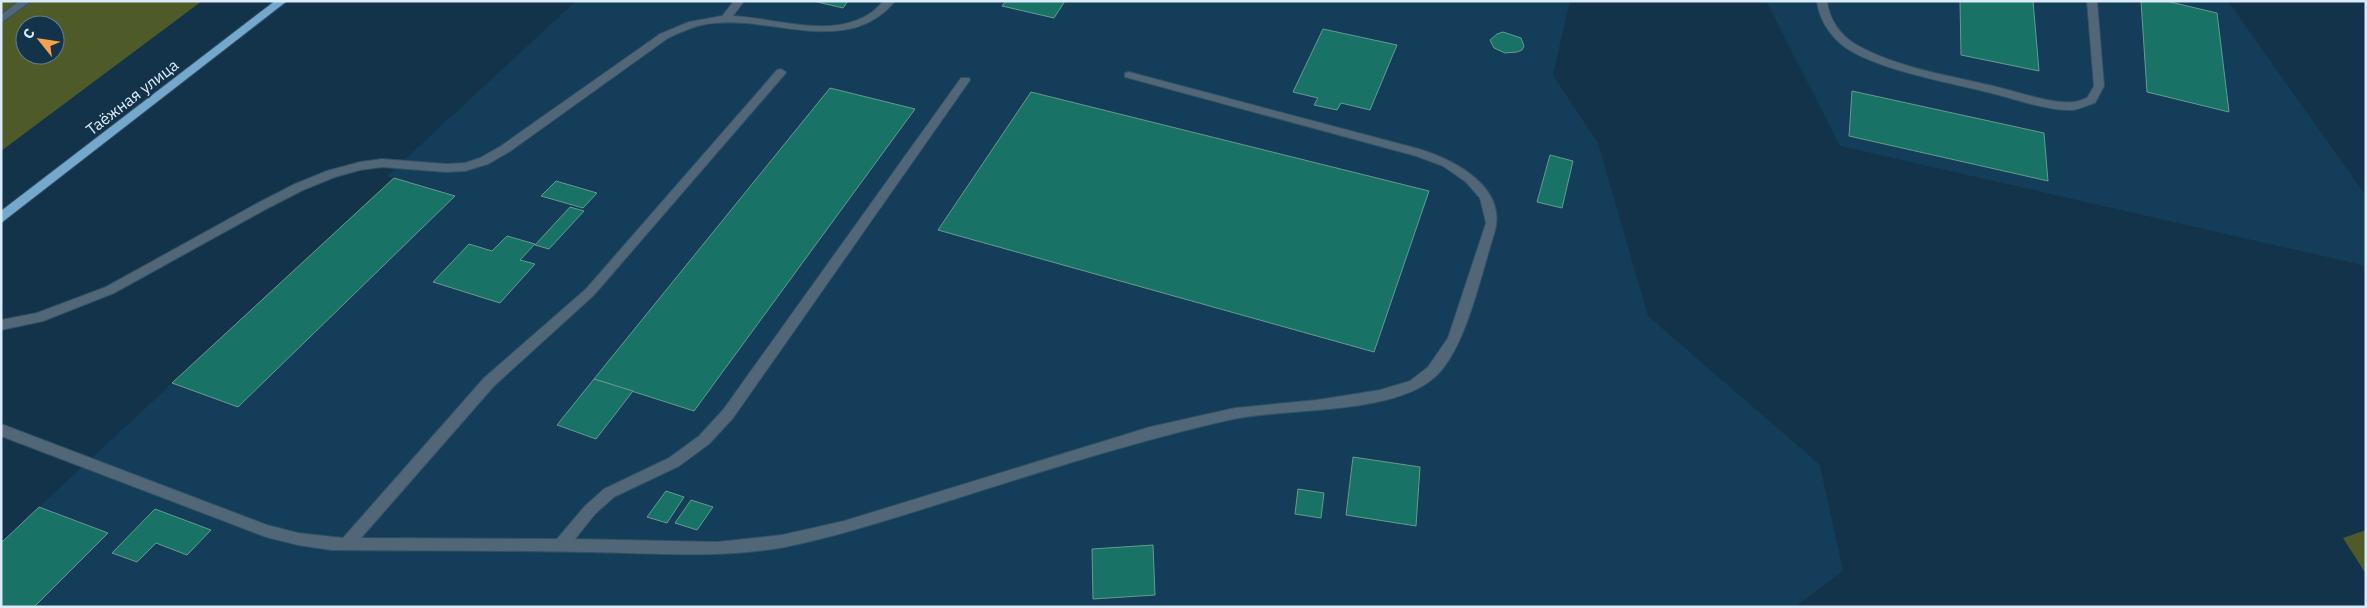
<svg xmlns="http://www.w3.org/2000/svg" width="2367" height="608" viewBox="0 0 2367 608" font-family="'IBM Plex Sans',sans-serif">
  <style>
    .built { fill: #133d58 }
    .green { fill: #4e5b29; fill-rule: evenodd }
    .building { fill: #187366; stroke: #689a90 }
    .lines { fill: none; stroke-linecap: round; stroke-linejoin: round }
    .service-casing { stroke: #325165; stroke-width: 2 }
    .trunk-casing { stroke: #325165; stroke-width: 2 }
    .service { fill: #516778; fill-rule: evenodd }
    .trunk { fill: #74a8cd; fill-rule: evenodd }
    .labels { text-anchor: middle; dominant-baseline: central; stroke-width: 4; stroke-linejoin: round; paint-order: stroke }
    .street-label { font-size: 16px; fill: #daecfb; stroke: #123349 }
  </style>
  <rect width="100%" height="100%" fill="#123349"/>
  <g class="built">
    <path d="M576,1H1570L1553,75L1598,143L1648,316L1820,465L1843,571L1795,607H1L39,507L393,178L387,176Z"/>
    <path d="M1766,1H2228L2366,196V266L1840,146Z"/>
  </g>
  <g class="green">
    <path d="M1,1H202L1,151ZM25,25H55V55H25Z"/>
    <path d="M2366,530V574L2343,538Z"/>
  </g>
  <g class="building">
    <path d="M813,1H848L843,8Z"/>
    <path d="M1006,1H1065L1054,18L1002,6Z"/>
    <path d="M1960,1H2033L2039,71L1961,55Z"/>
    <path d="M2141,1H2166L2217,13L2229,112L2147,92Z"/>
    <path d="M1323,29L1397,45L1370,110L1341,103L1337,110L1314,105L1318,98L1293,92Z"/>
    <path d="M1503,32L1521,38L1524,46L1522,50L1517,52L1505,53L1494,48L1490,40L1497,34Z"/>
    <path d="M830,88L915,109L694,411L594,379Z"/>
    <path d="M1852,91L2044,133L2048,181L1849,136Z"/>
    <path d="M1031,92L1429,191L1374,352L938,230Z"/>
    <path d="M1550,155L1573,161L1562,208L1537,202Z"/>
    <path d="M394,178L455,196L238,407L172,383Z"/>
    <path d="M556,181L597,193L583,208L541,196Z"/>
    <path d="M570,207L584,211L549,249L535,245Z"/>
    <path d="M507,236L535,244L520,260L535,264L500,303L433,282L469,244L492,251Z"/>
    <path d="M594,379L633,391L596,439L557,425Z"/>
    <path d="M1353,457L1420,467L1416,526L1346,515Z"/>
    <path d="M1298,489L1324,493L1321,518L1295,514Z"/>
    <path d="M666,491L684,497L667,523L647,517Z"/>
    <path d="M691,500L713,507L697,530L675,523Z"/>
    <path d="M39,507L108,533L34,607H1V543Z"/>
    <path d="M155,509L211,530L187,555L156,543L137,562L112,553Z"/>
    <path d="M1153,545L1155,595L1093,599L1092,549Z"/>
  </g>
  <g class="lines">
    <defs>
      <g id="service">
        <path d="M19,1H31L1,23V15Z"/>
        <path d="M734,1H744L733,16C775,18 830,39 869,14C875,11 879,5 884,1H895C849,57 775,17 715,23C698,24 683,31 668,38L509,152L488,164L465,171L446,172L382,167L360,170L335,177L303,190L266,209L114,293L43,321L1,330V320L37,313L106,287L258,203L295,184L327,171L360,162L382,159L446,164L465,163L480,158L501,146L660,34L689,22L722,16Z"/>
        <path d="M1817,1H1827C1829,19 1840,35 1855,44C1898,69 1954,76 2001,88C2021,93 2053,104 2073,102C2077,102 2083,99 2087,98L2094,86L2087,1H2097L2104,86L2095,103C2088,105 2080,109 2073,110C2050,111 2018,100 1995,94C1953,83 1881,71 1846,48C1831,37 1819,20 1817,1Z"/>
        <path d="M781,69L786,72L785,74L594,295L494,386L361,538L557,539L585,506L604,489L669,458L699,436L723,410L961,78H969L970,80L733,418L709,444L679,466L614,497L595,514L575,539L717,542L782,535L844,521L1150,427L1235,408L1317,400L1380,390L1410,381L1428,367L1448,338L1486,223L1480,198L1466,182L1443,166L1416,156L1125,77V73L1129,72L1419,149C1455,160 1509,188 1494,234C1481,274 1466,349 1435,377C1391,416 1285,407 1229,420C1132,442 1037,473 942,503C890,519 839,536 785,547C720,559 652,553 587,552C501,550 416,551 331,550L298,545L266,537L1,436V424L267,525L298,533L343,538L484,378L586,289L777,70Z"/>
      </g>
      <path id="trunk" d="M275,1H287L1,223V211Z"/>
    </defs>
    <use href="#service" class="service-casing"/>
    <use href="#trunk" class="trunk-casing"/>
    <use href="#service" class="service"/>
    <use href="#trunk" class="trunk"/>
  </g>
  <g class="labels">
    <g class="street-label">
      <text transform="translate(132 97) rotate(-38)">Таёжная улица</text>
    </g>
  </g>
  <rect width="2367" height="608" fill="none" stroke="#daecfb" stroke-width="5"/>
  <g transform="translate(40 40) rotate(300)"><circle r="24" fill="#123349" stroke="#627d90"/>
  <path d="M0-4L9 19L0 12L-9 19Z" fill="#f9a04c"/>
  <text y="-8" font-size="14" font-weight="bold" text-anchor="middle" fill="#daecfb">С</text>
  </g>
</svg>
